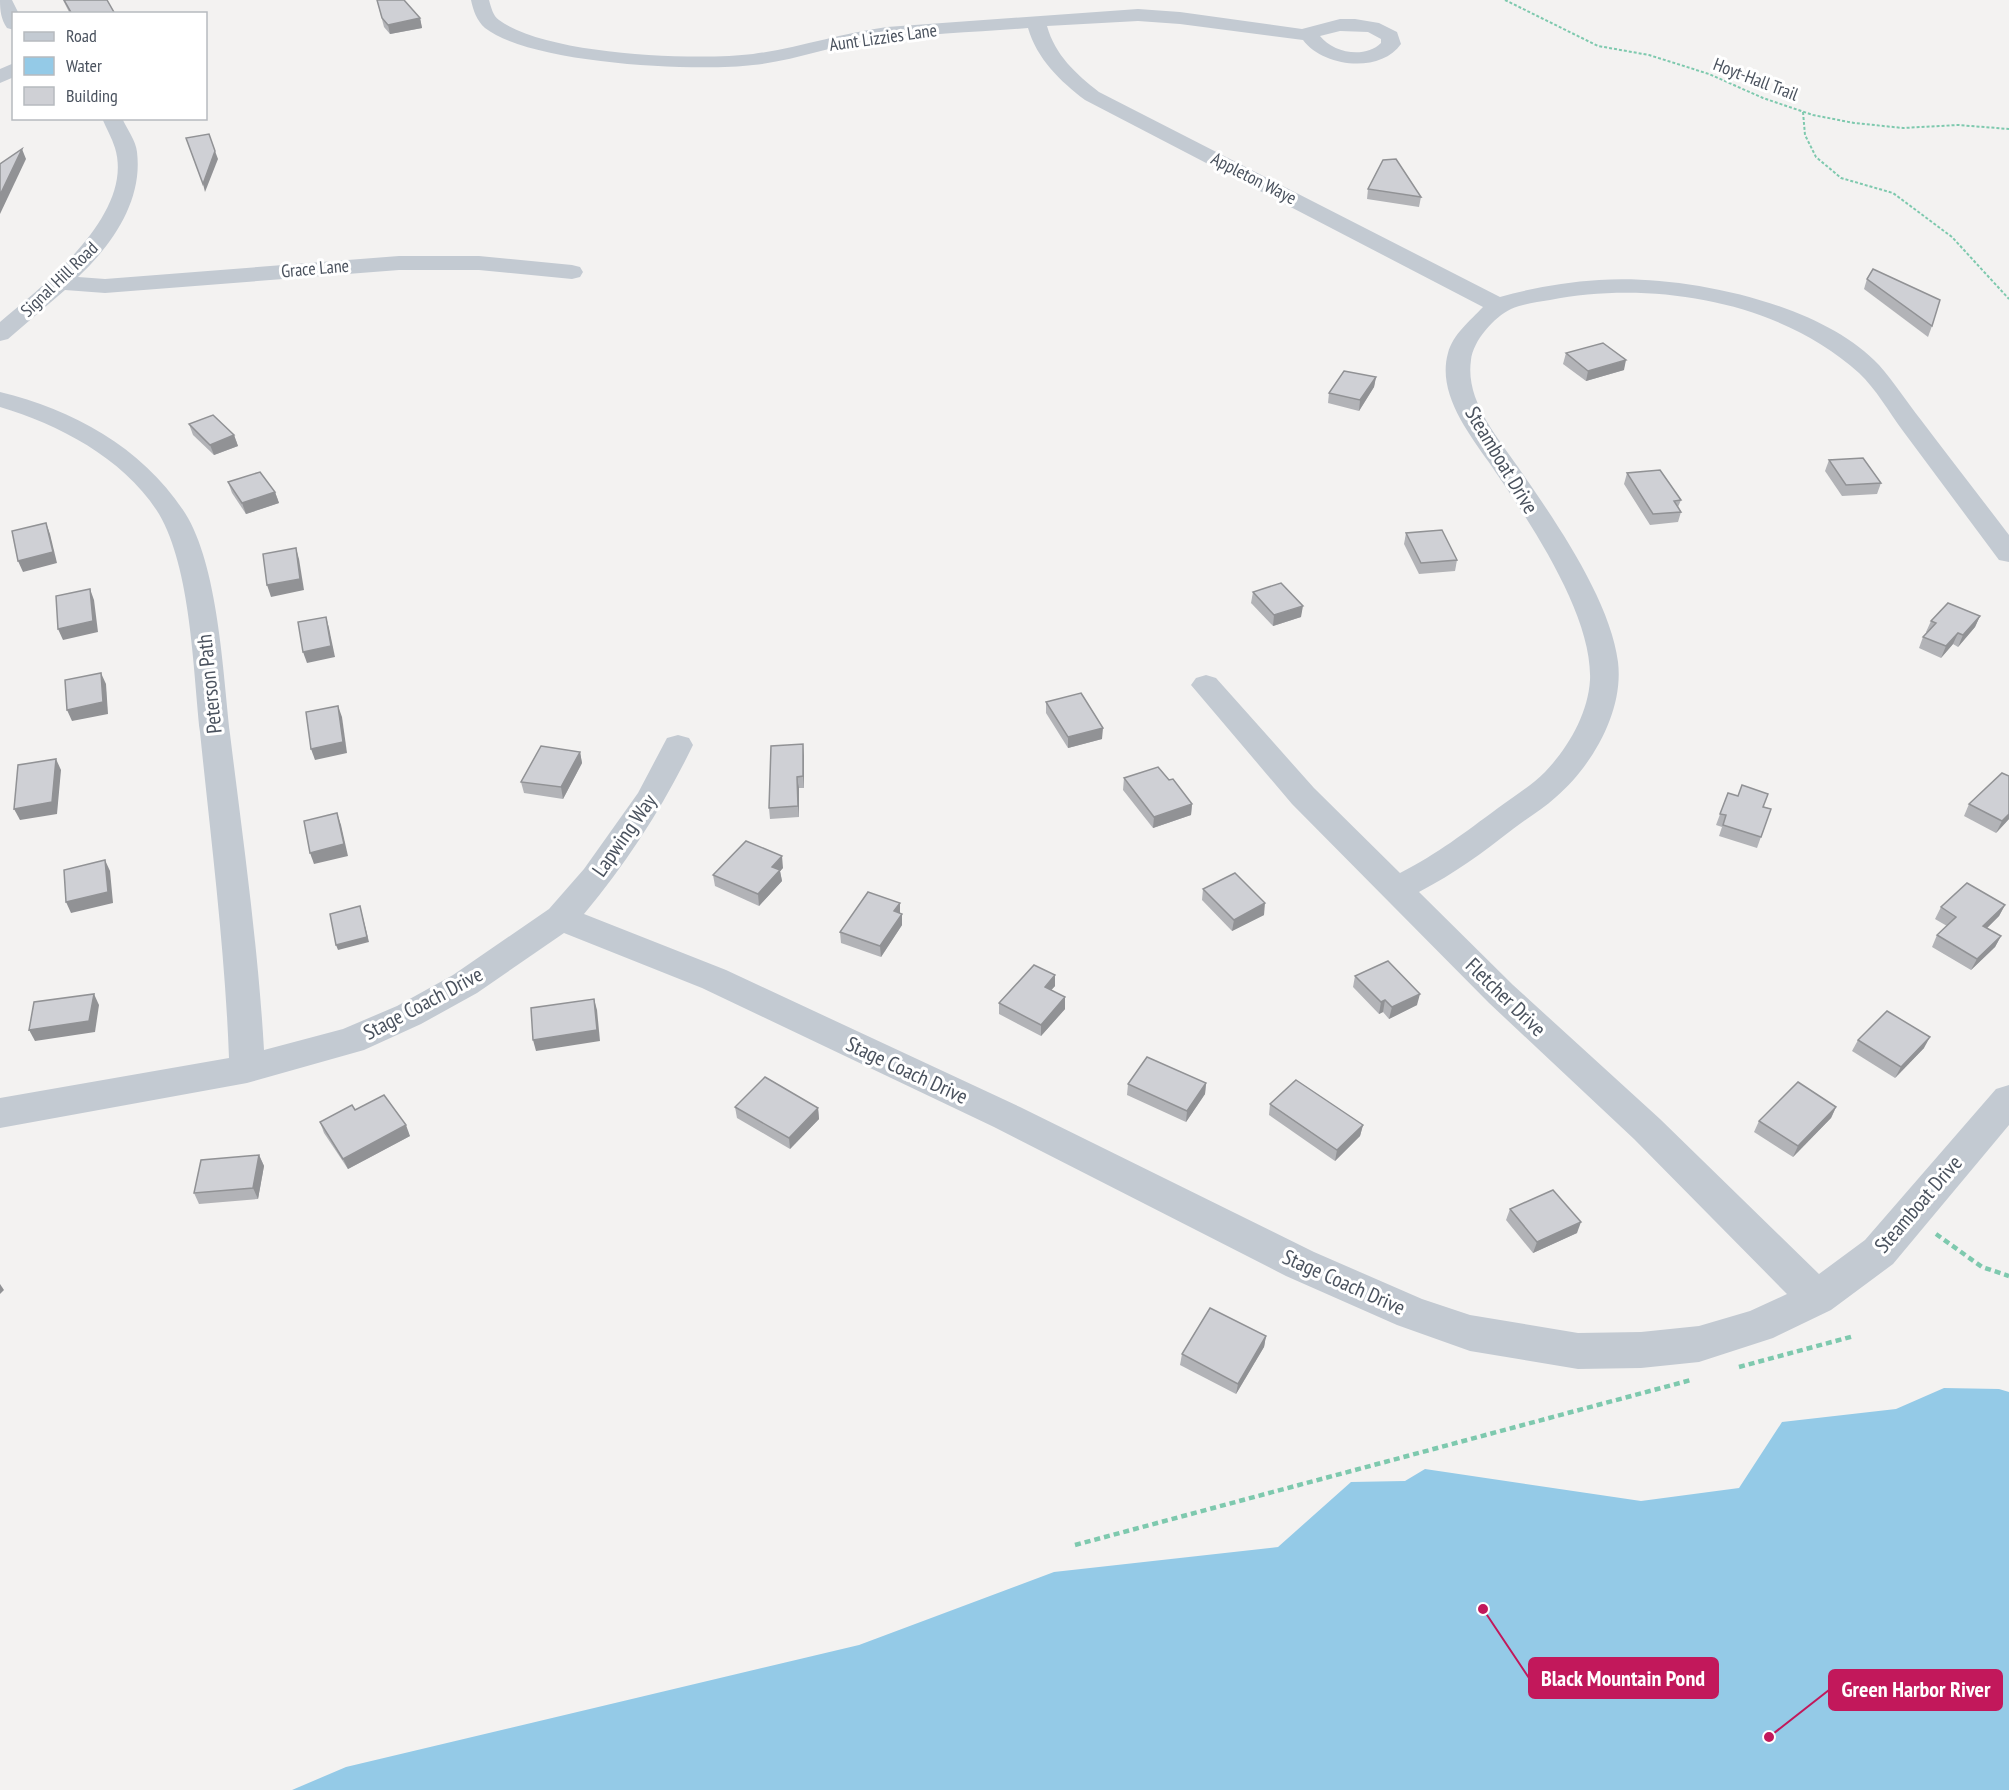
<svg xmlns="http://www.w3.org/2000/svg" width="2009" height="1790" viewBox="0 0 2009 1790" font-family="'PT Sans Narrow',sans-serif">
  <style>
    .water { fill: #94cae7 }
    .lines { fill: none; stroke-linecap: round; stroke-linejoin: round }
    .path-far1 { stroke: #7ec9ae; stroke-width: 2; stroke-dasharray: 3 2; stroke-linecap: butt }
    .path { stroke: #7ec9ae; stroke-width: 4.5; stroke-dasharray: 6 4; stroke-linecap: butt }
    .minor { fill: #c3cad2; fill-rule: evenodd }
    .wall { fill: #b2b3b7 }
    .shaded-wall { fill: #919295 }
    .building { fill: #cfd0d5; stroke: #919295; stroke-width: 1.5 }
    .labels { text-anchor: middle; dominant-baseline: central; stroke-width: 6; stroke-linejoin: round; paint-order: stroke }
    .far-street-label { font-size: 18px; fill: #4a525e; stroke: #fff }
    .street-label { font-size: 21px; fill: #4a525e; stroke: #fff }
    .leader { fill: none; stroke: #c2185b; stroke-width: 2 }
    .callout-dot { fill: #c2185b; stroke: #fff; stroke-width: 2 }
    .callout { fill: #c2185b; stroke: #c2185b; stroke-width: 2 }
    .callout-label { font-size: 22px; text-anchor: middle; font-weight: bold; fill: #fff }
  </style>
  <rect width="100%" height="100%" fill="#f3f2f1"/>
  <path class="water" d="M1944,1388L1999,1389L2009,1392V1790H292L346,1767L859,1645L1054,1572L1278,1547L1351,1482L1405,1481L1425,1469L1641,1501L1739,1488L1782,1422L1896,1409Z"/>
  <g class="lines">
    <g class="path-far1">
      <path d="M1505,0L1598,46L1649,55L1709,74L1763,98L1813,115L1854,123L1903,128L1958,125L2009,129"/>
      <path d="M1803,112L1805,135L1816,157L1841,178L1893,193L1952,237L2009,299"/>
    </g>
    <g class="path">
      <path d="M1936,1234L1982,1267L2009,1276"/>
      <path d="M1739,1367L1854,1336"/>
      <path d="M1075,1545L1691,1380"/>
    </g>
    <g class="minor">
      <path d="M0,0H12L19,14H14V30L7,28C1,19 0,11 0,0Z"/>
      <path d="M471,0H489C491,7 493,16 499,20C546,55 695,61 753,54C798,48 842,33 887,27L1138,9L1180,12L1302,29L1340,19H1355L1379,23L1397,32L1401,44C1380,74 1323,67 1303,40L1180,24L1138,21L1047,26C1055,55 1076,74 1099,92L1500,297C1532,288 1565,282 1599,280C1682,274 1820,302 1879,365C1894,382 1907,402 1921,420C1950,458 1980,497 2009,535V562L1999,560C1967,517 1935,474 1903,431C1889,412 1876,389 1859,373C1780,301 1653,280 1550,300C1537,302 1523,304 1511,309C1494,317 1473,341 1471,360C1465,400 1497,436 1518,467C1554,519 1610,599 1618,662C1624,711 1592,766 1556,797C1543,809 1527,818 1513,829C1481,854 1455,873 1419,892L1513,985L1660,1119L1819,1274L1865,1240L1996,1089L2009,1085V1125L1893,1264L1831,1310L1773,1338L1699,1362L1641,1368L1578,1369L1470,1351L1397,1325L1286,1276L994,1127L702,988L564,933L477,993L421,1024L364,1050L247,1083L0,1128V1098L229,1058C225,949 211,841 200,732C193,669 191,569 159,514C125,459 60,425 0,407V392C74,410 143,448 185,513C218,565 223,672 230,734C243,840 258,945 264,1050L343,1029L397,1006L453,975L549,909L584,869L638,793L667,738L678,735L689,738L693,745C663,807 628,861 584,914L726,970L1020,1107L1314,1252L1422,1299L1470,1315L1578,1333L1641,1332L1699,1326L1750,1311L1787,1294L1634,1139L1489,1003L1292,804L1191,685L1196,678L1206,675L1216,678L1314,788L1400,873C1439,853 1464,833 1498,808C1514,796 1531,786 1545,772C1568,748 1588,714 1590,680C1593,613 1525,515 1488,461C1467,431 1437,392 1448,353C1453,334 1470,321 1483,307L1085,100C1060,81 1037,59 1028,28C977,32 925,34 874,40C833,45 794,61 753,65C695,72 531,64 485,28C477,21 473,10 471,0ZM1340,31L1368,32L1381,39V43C1365,59 1333,53 1320,36Z"/>
      <path d="M14,63V77L0,83V69Z"/>
      <path d="M102,118H122C127,129 136,141 137,152C143,201 112,245 78,277L105,279L399,256H479L572,265L580,267L583,272L580,277L572,279L479,270H399L105,293L65,290L8,339L0,341V322C44,285 135,214 115,148C112,138 106,128 102,118Z"/>
    </g>
  </g>
  <g class="wall">
    <path d="M63,0H107L115,14H70Z"/>
    <path d="M377,0L420,18L422,28L390,34L384,27Z"/>
    <path d="M1368,189L1421,197L1419,207L1367,199Z"/>
    <path d="M1867,279L1932,326L1928,337L1864,289Z"/>
    <path d="M1566,353L1624,370L1586,381L1563,364Z"/>
    <path d="M1376,377L1374,387L1359,411L1328,403L1329,393Z"/>
    <path d="M189,424L234,435L238,446L214,455L193,435Z"/>
    <path d="M1829,460L1881,483L1877,494L1842,496L1825,471Z"/>
    <path d="M1627,473L1681,500L1678,507L1681,512L1678,522L1650,525L1624,484Z"/>
    <path d="M228,482L275,492L279,503L246,514L232,493Z"/>
    <path d="M1406,533L1457,560L1455,571L1419,574L1404,544Z"/>
    <path d="M1253,592L1301,617L1273,626L1251,603Z"/>
    <path d="M1980,616L1975,627L1958,647L1953,644L1941,658L1919,648L1923,637L1927,632H1926L1931,621Z"/>
    <path d="M1046,702L1102,739L1068,748L1046,713Z"/>
    <path d="M580,752L582,763L563,799L524,793L521,782Z"/>
    <path d="M804,756V788H799V817L770,819L769,808Z"/>
    <path d="M1124,778L1169,780L1192,804L1191,815L1153,828L1123,790Z"/>
    <path d="M1728,793L1771,809L1757,848L1719,836L1722,827L1716,825Z"/>
    <path d="M1969,804L2009,819L1996,833L1964,816Z"/>
    <path d="M783,868L780,871L782,881L759,906L715,886L713,875Z"/>
    <path d="M1203,889L1264,915L1232,931L1202,900Z"/>
    <path d="M900,903V914H902V925L881,957L841,943L840,932Z"/>
    <path d="M2005,905L1999,916L1987,928L2001,936L1995,947L1971,970L1932,947L1937,935L1947,926L1935,919L1941,907Z"/>
    <path d="M1055,975V986L1051,990L1065,997V1009L1041,1036L999,1014V1003Z"/>
    <path d="M1355,976L1417,1005L1389,1019L1383,1012L1379,1014L1353,987Z"/>
    <path d="M1858,1040L1924,1048L1895,1078L1852,1051Z"/>
    <path d="M1206,1083L1205,1094L1186,1122L1127,1095L1128,1084Z"/>
    <path d="M1270,1104L1363,1125L1360,1136L1335,1161L1269,1115Z"/>
    <path d="M735,1107L818,1108L819,1119L790,1149L737,1118Z"/>
    <path d="M1836,1107L1831,1118L1793,1157L1754,1132L1759,1121Z"/>
    <path d="M355,1110L410,1136L348,1169L324,1133L320,1122Z"/>
    <path d="M259,1155L264,1166L258,1199L199,1204L194,1193Z"/>
    <path d="M1510,1209L1577,1233L1533,1253L1506,1220Z"/>
    <path d="M1266,1336L1264,1347L1236,1394L1180,1365L1182,1354Z"/>
  </g>
  <g class="shaded-wall">
    <path d="M420,18L422,28L390,34L388,25Z"/>
    <path d="M22,149L26,159L0,214V195Z"/>
    <path d="M215,151L218,159L205,192L203,184Z"/>
    <path d="M1626,360L1624,370L1586,381L1588,371Z"/>
    <path d="M1376,377L1374,387L1359,411L1360,400Z"/>
    <path d="M234,435L238,446L214,455L210,445Z"/>
    <path d="M275,492L279,503L246,514L242,503Z"/>
    <path d="M46,523L50,534L57,563L23,572L18,561Z"/>
    <path d="M296,548L299,559L304,590L271,597L267,585Z"/>
    <path d="M90,589L94,600L98,632L63,640L58,629Z"/>
    <path d="M1303,606L1301,617L1273,626L1274,615Z"/>
    <path d="M1980,616L1975,627L1958,647L1963,635Z"/>
    <path d="M326,617L329,628L335,657L307,663L303,652Z"/>
    <path d="M1958,633L1953,644L1941,658L1946,646Z"/>
    <path d="M101,673L106,684L108,714L72,721L67,710Z"/>
    <path d="M338,706L342,717L347,753L315,760L311,749Z"/>
    <path d="M1103,728L1102,739L1068,748V737Z"/>
    <path d="M803,744L804,756V788L803,776Z"/>
    <path d="M580,752L582,763L563,799L561,787Z"/>
    <path d="M56,759L61,770L57,814L20,820L14,809Z"/>
    <path d="M797,777L799,788V817L798,806Z"/>
    <path d="M1192,804L1191,815L1153,828L1154,817Z"/>
    <path d="M337,813L341,825L348,856L314,864L310,853Z"/>
    <path d="M2009,814V819L1996,833L2002,821Z"/>
    <path d="M782,856L783,868L780,871L782,881L759,906L758,894L772,867Z"/>
    <path d="M105,860L110,871L113,903L71,913L66,902Z"/>
    <path d="M900,903V914L894,911Z"/>
    <path d="M1265,903L1264,915L1232,931L1234,920Z"/>
    <path d="M2005,905L1999,916L1978,937L1983,926Z"/>
    <path d="M360,906L369,942L338,950L336,945Z"/>
    <path d="M902,914V925L881,957L880,946Z"/>
    <path d="M2001,936L1995,947L1971,970L1977,959Z"/>
    <path d="M1055,975V986L1044,998L1045,987Z"/>
    <path d="M94,994L99,1005L95,1032L35,1041L29,1030Z"/>
    <path d="M1420,994L1417,1005L1389,1019L1392,1007Z"/>
    <path d="M1065,997V1009L1041,1036V1025Z"/>
    <path d="M594,999L597,1010L600,1041L536,1051L533,1040Z"/>
    <path d="M1385,1000L1383,1012L1379,1014L1381,1002Z"/>
    <path d="M1930,1037L1924,1048L1895,1078L1901,1067Z"/>
    <path d="M1206,1083L1205,1094L1186,1122L1187,1111Z"/>
    <path d="M1836,1107L1831,1118L1793,1157L1798,1146Z"/>
    <path d="M818,1108L819,1119L790,1149L789,1138Z"/>
    <path d="M406,1125L410,1136L348,1169L343,1159Z"/>
    <path d="M1363,1125L1360,1136L1335,1161L1337,1150Z"/>
    <path d="M259,1155L264,1166L258,1199L253,1188Z"/>
    <path d="M1581,1222L1577,1233L1533,1253L1537,1242Z"/>
    <path d="M0,1284L4,1290L0,1294Z"/>
    <path d="M1266,1336L1264,1347L1236,1394L1238,1384Z"/>
  </g>
  <g class="building">
    <path d="M64,0H107L115,14H72Z"/>
    <path d="M377,0H404L420,18L388,25L382,18Z"/>
    <path d="M209,134L215,151L203,184L186,138Z"/>
    <path d="M22,149L0,195V164Z"/>
    <path d="M1396,159L1421,197L1368,189L1383,160Z"/>
    <path d="M1873,269L1940,300L1932,326L1867,279Z"/>
    <path d="M1603,343L1626,360L1588,371L1566,353Z"/>
    <path d="M1344,371L1376,377L1360,400L1329,393Z"/>
    <path d="M213,415L234,435L210,445L189,424Z"/>
    <path d="M1863,458L1881,483L1846,485L1829,460Z"/>
    <path d="M1660,470L1681,500L1674,501L1681,512L1653,514L1627,473Z"/>
    <path d="M260,472L275,492L242,503L228,482Z"/>
    <path d="M46,523L53,552L18,561L12,531Z"/>
    <path d="M1442,530L1457,560L1421,563L1406,533Z"/>
    <path d="M296,548L300,579L267,585L263,554Z"/>
    <path d="M1281,583L1303,606L1274,615L1253,592Z"/>
    <path d="M90,589L93,621L58,629L56,596Z"/>
    <path d="M1948,603L1980,616L1963,635L1958,633L1946,646L1923,637L1936,623L1931,621Z"/>
    <path d="M326,617L331,646L303,652L298,622Z"/>
    <path d="M101,673L103,702L67,710L65,680Z"/>
    <path d="M1081,693L1103,728L1068,737L1046,702Z"/>
    <path d="M338,706L343,742L311,749L306,712Z"/>
    <path d="M803,744V776L797,777L798,806L769,808L771,746Z"/>
    <path d="M541,746L580,752L561,787L521,782Z"/>
    <path d="M56,759L52,802L14,809L18,765Z"/>
    <path d="M1158,767L1169,780L1173,779L1192,804L1154,817L1124,778Z"/>
    <path d="M2002,773L2009,776V814L2002,821L1969,804Z"/>
    <path d="M1742,785L1768,794L1763,807L1771,809L1761,837L1723,825L1726,815L1720,814L1728,793L1738,796Z"/>
    <path d="M337,813L344,844L310,853L304,821Z"/>
    <path d="M746,841L782,856L772,867L780,870L758,894L713,875Z"/>
    <path d="M105,860L108,892L66,902L64,870Z"/>
    <path d="M1235,873L1265,903L1234,920L1203,889Z"/>
    <path d="M1967,883L2005,905L1983,926L2001,936L1977,959L1937,935L1956,917L1941,907Z"/>
    <path d="M868,892L900,903L894,911L902,914L880,946L840,932Z"/>
    <path d="M360,906L367,937L336,945L330,914Z"/>
    <path d="M1388,961L1420,994L1392,1007L1385,1000L1381,1002L1355,976Z"/>
    <path d="M1034,965L1055,975L1045,987L1065,997L1041,1025L999,1003Z"/>
    <path d="M94,994L89,1021L29,1030L34,1002Z"/>
    <path d="M594,999L597,1030L533,1040L531,1008Z"/>
    <path d="M1887,1011L1930,1037L1901,1067L1858,1040Z"/>
    <path d="M1147,1057L1206,1083L1187,1111L1128,1084Z"/>
    <path d="M765,1077L818,1108L789,1138L735,1107Z"/>
    <path d="M1296,1080L1363,1125L1337,1150L1270,1104Z"/>
    <path d="M1798,1082L1836,1107L1798,1146L1759,1121Z"/>
    <path d="M384,1095L406,1125L343,1159L320,1122L352,1105L355,1110Z"/>
    <path d="M259,1155L253,1188L194,1193L201,1160Z"/>
    <path d="M1553,1190L1581,1222L1537,1242L1510,1209Z"/>
    <path d="M1210,1308L1266,1336L1238,1384L1182,1354Z"/>
  </g>
  <g class="labels">
    <g class="far-street-label">
      <text transform="translate(883 37) rotate(-8)">Aunt Lizzies Lane</text>
      <text transform="translate(1756 79) rotate(21)">Hoyt-Hall Trail</text>
      <text transform="translate(1254 178) rotate(27)">Appleton Waye</text>
      <text transform="translate(315 268) rotate(-5)">Grace Lane</text>
      <text transform="translate(59 279) rotate(-44)">Signal Hill Road</text>
    </g>
    <g class="street-label">
      <text transform="translate(1502 460) rotate(59)">Steamboat Drive</text>
      <text transform="translate(209 684) rotate(-96)">Peterson Path</text>
      <text transform="translate(624 835) rotate(-55)">Lapwing Way</text>
      <text transform="translate(1506 997) rotate(44)">Fletcher Drive</text>
      <text transform="translate(423 1003) rotate(-28)">Stage Coach Drive</text>
      <text transform="translate(907 1070) rotate(25)">Stage Coach Drive</text>
      <text transform="translate(1918 1204) rotate(-49)">Steamboat Drive</text>
      <text transform="translate(1344 1282) rotate(24)">Stage Coach Drive</text>
    </g>
  </g>
  <path class="leader" d="M1483 1609L1529 1678M1769 1737L1829 1690"/>
  <g class="callout-dot">
    <circle cx="1483" cy="1609" r="6"/>
    <circle cx="1769" cy="1737" r="6"/>
  </g>
  <g class="callout">
    <rect x="1529" y="1658" width="189" height="40" rx="6"/>
    <rect x="1829" y="1670" width="173" height="40" rx="6"/>
  </g>
  <g class="callout-label">
    <text x="1623" y="1686">Black Mountain Pond</text>
    <text x="1916" y="1697">Green Harbor River</text>
  </g>
  <rect x="12" y="12" width="195" height="108" fill="#ffffff" stroke="#b7babf" stroke-width="1.5"/>
  <rect x="24" y="32" width="30" height="9" fill="#c3cad2" stroke="#b7babf" stroke-width="1.5"/>
  <text x="66" y="42" font-size="18" fill="#4a525e">Road</text>
  <rect x="24" y="57" width="30" height="18" fill="#94cae7" stroke="#b7babf" stroke-width="1.5"/>
  <text x="66" y="72" font-size="18" fill="#4a525e">Water</text>
  <rect x="24" y="87" width="30" height="18" fill="#cfd0d5" stroke="#b7babf" stroke-width="1.5"/>
  <text x="66" y="102" font-size="18" fill="#4a525e">Building</text>
</svg>
